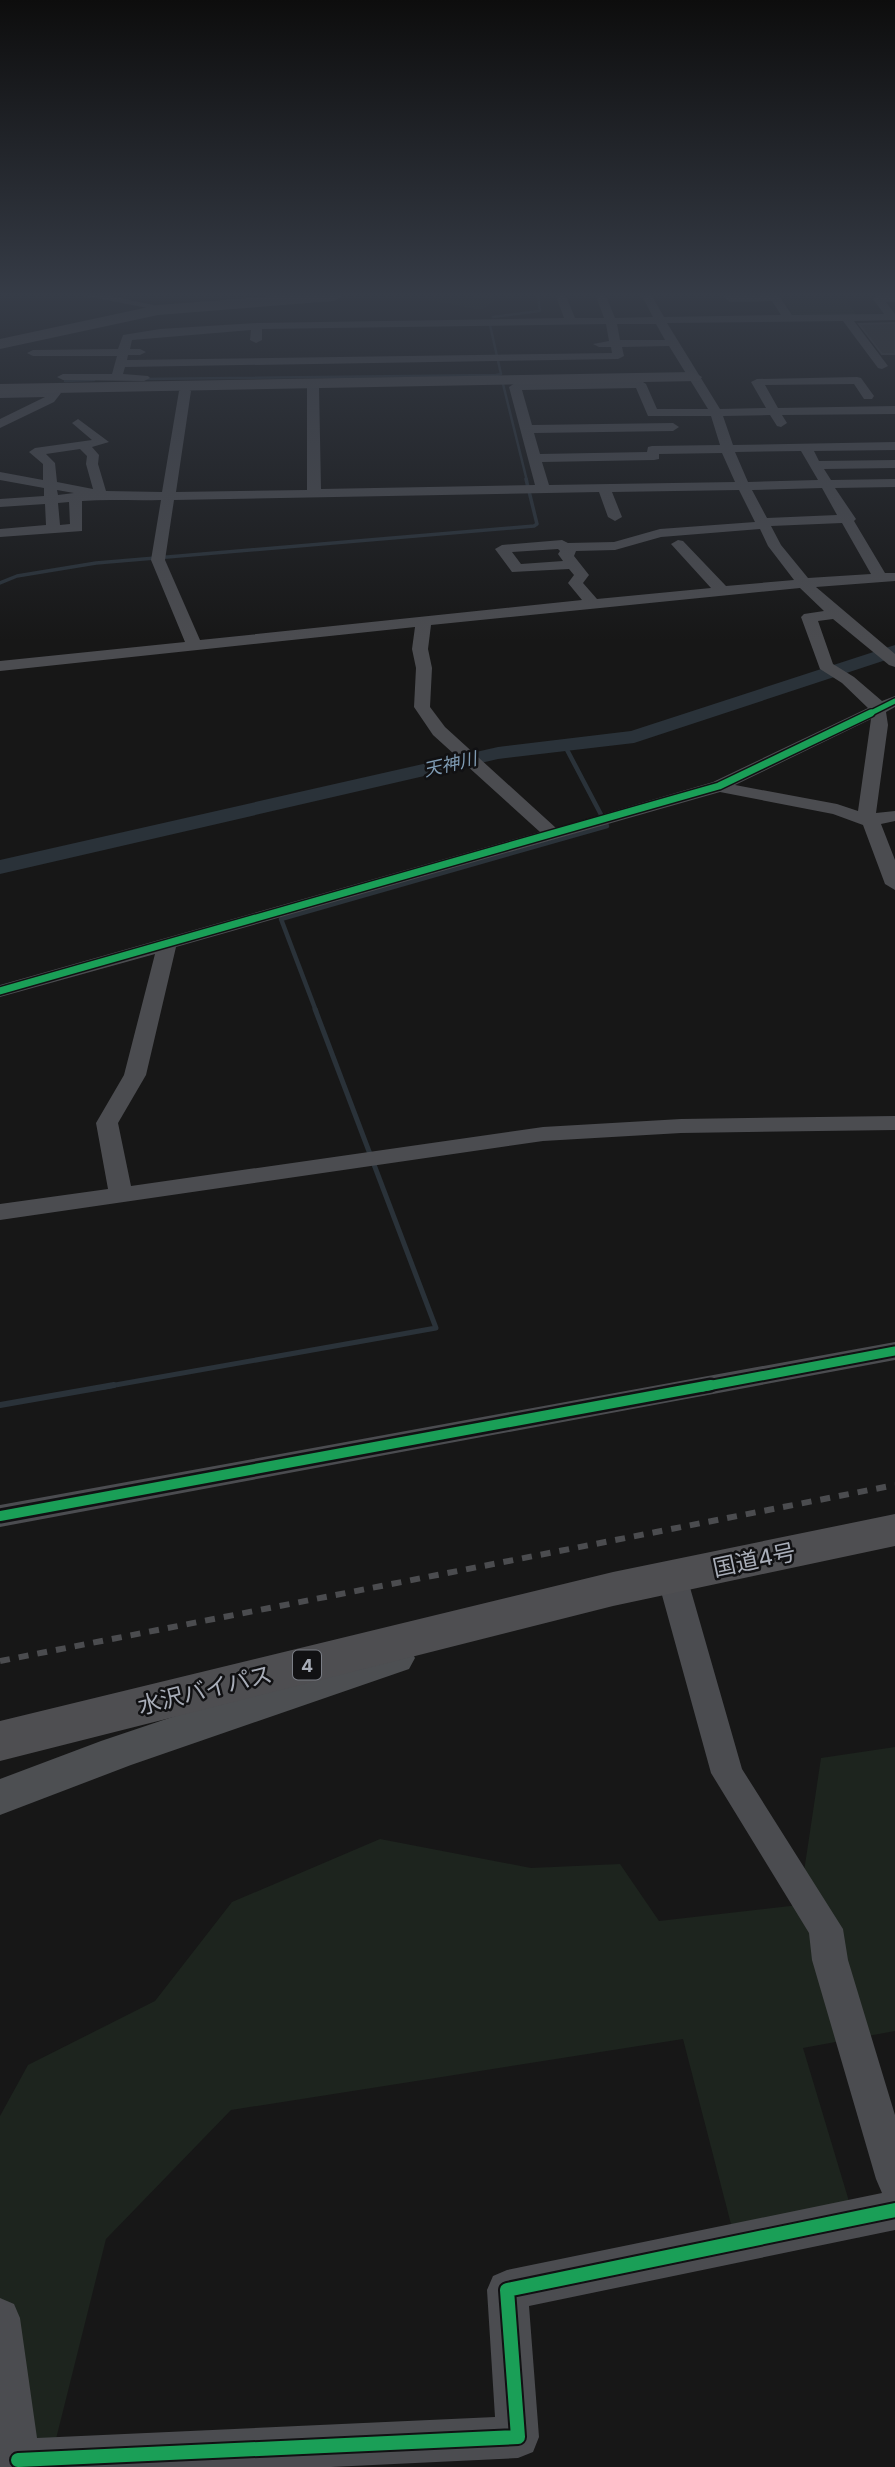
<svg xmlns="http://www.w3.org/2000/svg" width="895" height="2467" viewBox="0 0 895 2467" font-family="Inter,'Noto Sans JP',sans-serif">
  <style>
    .green { fill: #1d241e }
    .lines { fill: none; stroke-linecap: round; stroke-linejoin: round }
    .stream-far4 { stroke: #2a3239; stroke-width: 2.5 }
    .stream-far3 { stroke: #2a3239; stroke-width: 3.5 }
    .stream-far2 { stroke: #2a3239; stroke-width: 4.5 }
    .stream-far1 { stroke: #2a3239; stroke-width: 5 }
    .stream { stroke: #2a3239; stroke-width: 6 }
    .river { fill: #2a3239; fill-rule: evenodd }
    .building { fill: #353536; stroke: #3f4043; stroke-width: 2 }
    .minor { fill: #4b4c50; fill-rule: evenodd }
    .major { fill: #4d4f52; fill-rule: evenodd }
    .highway { fill: #4e4e51; fill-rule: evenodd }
    .rail { stroke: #4b4c4f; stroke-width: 6; stroke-dasharray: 10 9; stroke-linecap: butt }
    .cycleway-far4-casing { stroke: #111113; stroke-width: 8 }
    .cycleway-far3-casing { stroke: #111113; stroke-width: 10 }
    .cycleway-far2-casing { stroke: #111113; stroke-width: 13 }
    .cycleway-far1-casing { stroke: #111113; stroke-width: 15 }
    .cycleway-casing { stroke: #111113; stroke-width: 18 }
    .cycleway-far4 { stroke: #1a9f57; stroke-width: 5 }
    .cycleway-far3 { stroke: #1a9f57; stroke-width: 7 }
    .cycleway-far2 { stroke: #1a9f57; stroke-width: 9 }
    .cycleway-far1 { stroke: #1a9f57; stroke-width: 10 }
    .cycleway { stroke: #1a9f57; stroke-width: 14 }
    .labels { text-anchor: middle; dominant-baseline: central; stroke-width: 5; stroke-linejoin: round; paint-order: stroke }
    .far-water-label { font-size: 18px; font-style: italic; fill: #7f9bb3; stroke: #111113 }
    .shield { fill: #111113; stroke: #7b7e86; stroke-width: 2 }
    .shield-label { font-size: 18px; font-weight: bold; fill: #a8adb8 }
    .near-street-label { font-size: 23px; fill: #a8adb8; stroke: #111113 }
  </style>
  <rect width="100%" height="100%" fill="#171717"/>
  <g class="green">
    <path d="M413,296L471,299L472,296H494L497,299L483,309H474Z"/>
    <path d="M844,297L857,316H794L782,298Z"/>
    <path d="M895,1747V2031L803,2048L860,2238L732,2228L683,2039L231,2110L106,2239L49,2467H0V2116L28,2065L155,2001L232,1902L380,1839L531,1868L620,1864L659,1921L799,1905L821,1758Z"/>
  </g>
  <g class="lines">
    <g class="stream-far4">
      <path d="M493,317L540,311L538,296"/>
      <path d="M142,379L496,375L501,374L490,325"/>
      <path d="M65,381L94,380"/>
      <path d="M503,384L527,481"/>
    </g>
    <path class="stream-far3" d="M0,583L17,576L96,563L534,526L537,524L526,479"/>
    <path class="stream-far2" d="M316,1011L281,919L607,826L565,746"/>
    <path class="stream-far1" d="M104,1387L436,1328L315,1009"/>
    <path class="stream" d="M0,1405L114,1385"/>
    <path class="river" d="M895,645V657L634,743L498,759L0,874V860L498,747L631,731Z"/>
  </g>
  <path class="building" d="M895,323V354H882L859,324Z"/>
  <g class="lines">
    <g class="minor">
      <path d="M86,296H110L163,307L158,310Z"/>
      <path d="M556,296H566L575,318H604L596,296H606L615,318L653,317L642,296H652L664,317L781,315L772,301L730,302L724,296H779L792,315L884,314L873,299L877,296H895V302H886L895,314V320L854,321L888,366L882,369L878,368L843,321L667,323L720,409L766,408L751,382L757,379L857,377L861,378L874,396L872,399H864L854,384L765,385L778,408L895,406V414L782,415L787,423L781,427L777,426L770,415L723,416L733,445L895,442V450L814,451L819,461L895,460V468L824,469L831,480L895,479V487L835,488L856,519L854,521L885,573H895V581L816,587L895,654V667L889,665L833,619L818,621L833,664L854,677L882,701L895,696V707L886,712L888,725L876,813L895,811V821L881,824L895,860V890L885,884L863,825L833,814L720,792L176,947L146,1075L118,1123L131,1186L543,1127L681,1119L895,1116V1130L681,1133L543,1141L0,1220V1204L108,1189L96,1123L124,1075L155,954L0,997V985L540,832L433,735L414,707L416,668L412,649L415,627L0,671V661L185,642L151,560L161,500C134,501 108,499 82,501V531L0,537V529L46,525L45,504L0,507V499L44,496V488L0,480V472L43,480V464L29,452L35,448L92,440L72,423L78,419L109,442L92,447L99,455L98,464L106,491L162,492L179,391L185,387L191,391L176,492L307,490V387L313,383L319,387L321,489L535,485L509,387L515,383L640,380L646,384L657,409H708L669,346L622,347L624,356L618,359L125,367L123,374L148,376L150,378L144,381L63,380L57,377L63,374H112L117,356H33L27,353L33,350L118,349L123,335L160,329L257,323L564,318ZM606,324L609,341L593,344L599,347H611L612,353L127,360L128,355H140L146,352L140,349H130L132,340L251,330L250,340L256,343L262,340V329ZM617,324H656L665,340H620ZM636,388L648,416H711L720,445L652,446L648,447L647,452L540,454L534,433L673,431L679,427L673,423L532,425L522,390ZM80,449L87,456L86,464L93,489L57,482L55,463L46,454ZM801,451L818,480L748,482L735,452ZM722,453L735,482L549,485L542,462L654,460L659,459V454ZM822,488L837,515L767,518L752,490ZM57,490L74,493L58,495ZM739,490L755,522L660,529L614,542L568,543L562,540L502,545L495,549L512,572L569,569L574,575L568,583L582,600L200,640L165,560L174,500L599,492L608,517L615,521L622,517L612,492ZM69,502L70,524L60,525L58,503ZM842,523L871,574L808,578L781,545L771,526ZM760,529L768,546L794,580L726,586L683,541L678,540L671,544L711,588L597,599L583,583L589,575L574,556L576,551L615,550L661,537ZM558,549L560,551L558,554L563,561L521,564L512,552ZM800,588L824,611L804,614L801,617L820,669L842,683L868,708L713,782L556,828L445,727L430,707L432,668L428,649L431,625ZM871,719L858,811L837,804L735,785Z"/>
      <path d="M55,389L61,393L54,402L0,428V419L45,397L0,398V390Z"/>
      <path d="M895,1342V1360L0,1527V1505Z"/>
      <path d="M672,1566L682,1569L687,1577L742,1769L843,1929L848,1960L895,2115V2230L529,2306L539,2437L533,2452L518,2458L331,2467H0V2298L14,2304L20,2318L37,2438L495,2417L487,2290L493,2276L507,2270L882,2193L876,2179L812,1960L809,1933L711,1773L657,1577L662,1569Z"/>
    </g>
    <path class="major" d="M395,1642L409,1647L415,1658L409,1669L131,1765L0,1815V1779L101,1741Z"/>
    <g class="highway">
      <path d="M275,296H342L334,301L158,315L0,349V339L158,305Z"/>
      <path d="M693,372L702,377L699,381L0,394V384Z"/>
      <path d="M895,1514V1546L613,1606L0,1761V1721L613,1572Z"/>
    </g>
    <path class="rail" d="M0,1661L895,1485"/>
    <defs>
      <path id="cycleway-far4" d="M867,715L895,701"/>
      <path id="cycleway-far3" d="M0,991L719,786L871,713"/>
      <path id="cycleway-far2" d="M702,1387L895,1351"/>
      <path id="cycleway-far1" d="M0,1516L711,1385"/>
      <path id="cycleway" d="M18,2460L518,2437L507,2290L895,2210"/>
    </defs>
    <use href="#cycleway-far4" class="cycleway-far4-casing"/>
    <use href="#cycleway-far3" class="cycleway-far3-casing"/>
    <use href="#cycleway-far2" class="cycleway-far2-casing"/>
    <use href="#cycleway-far1" class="cycleway-far1-casing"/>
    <use href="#cycleway" class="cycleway-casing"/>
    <use href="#cycleway-far4" class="cycleway-far4"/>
    <use href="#cycleway-far3" class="cycleway-far3"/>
    <use href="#cycleway-far2" class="cycleway-far2"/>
    <use href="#cycleway-far1" class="cycleway-far1"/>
    <use href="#cycleway" class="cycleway"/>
  </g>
  <linearGradient id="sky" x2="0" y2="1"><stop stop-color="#0d0d0d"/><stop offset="0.46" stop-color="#363c47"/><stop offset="1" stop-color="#363c47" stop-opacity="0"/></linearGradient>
  <rect width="895" height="641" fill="url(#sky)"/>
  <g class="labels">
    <g class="far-water-label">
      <text transform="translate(450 764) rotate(-13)">天神川</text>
    </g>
    <rect class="shield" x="293" y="1650.5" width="28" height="29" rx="5"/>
    <g class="shield-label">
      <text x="307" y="1665">4</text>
    </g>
    <g class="near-street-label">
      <text transform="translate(754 1560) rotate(-12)">国道4号</text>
      <text transform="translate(205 1690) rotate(-14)">水沢バイパス</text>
    </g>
  </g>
</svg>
